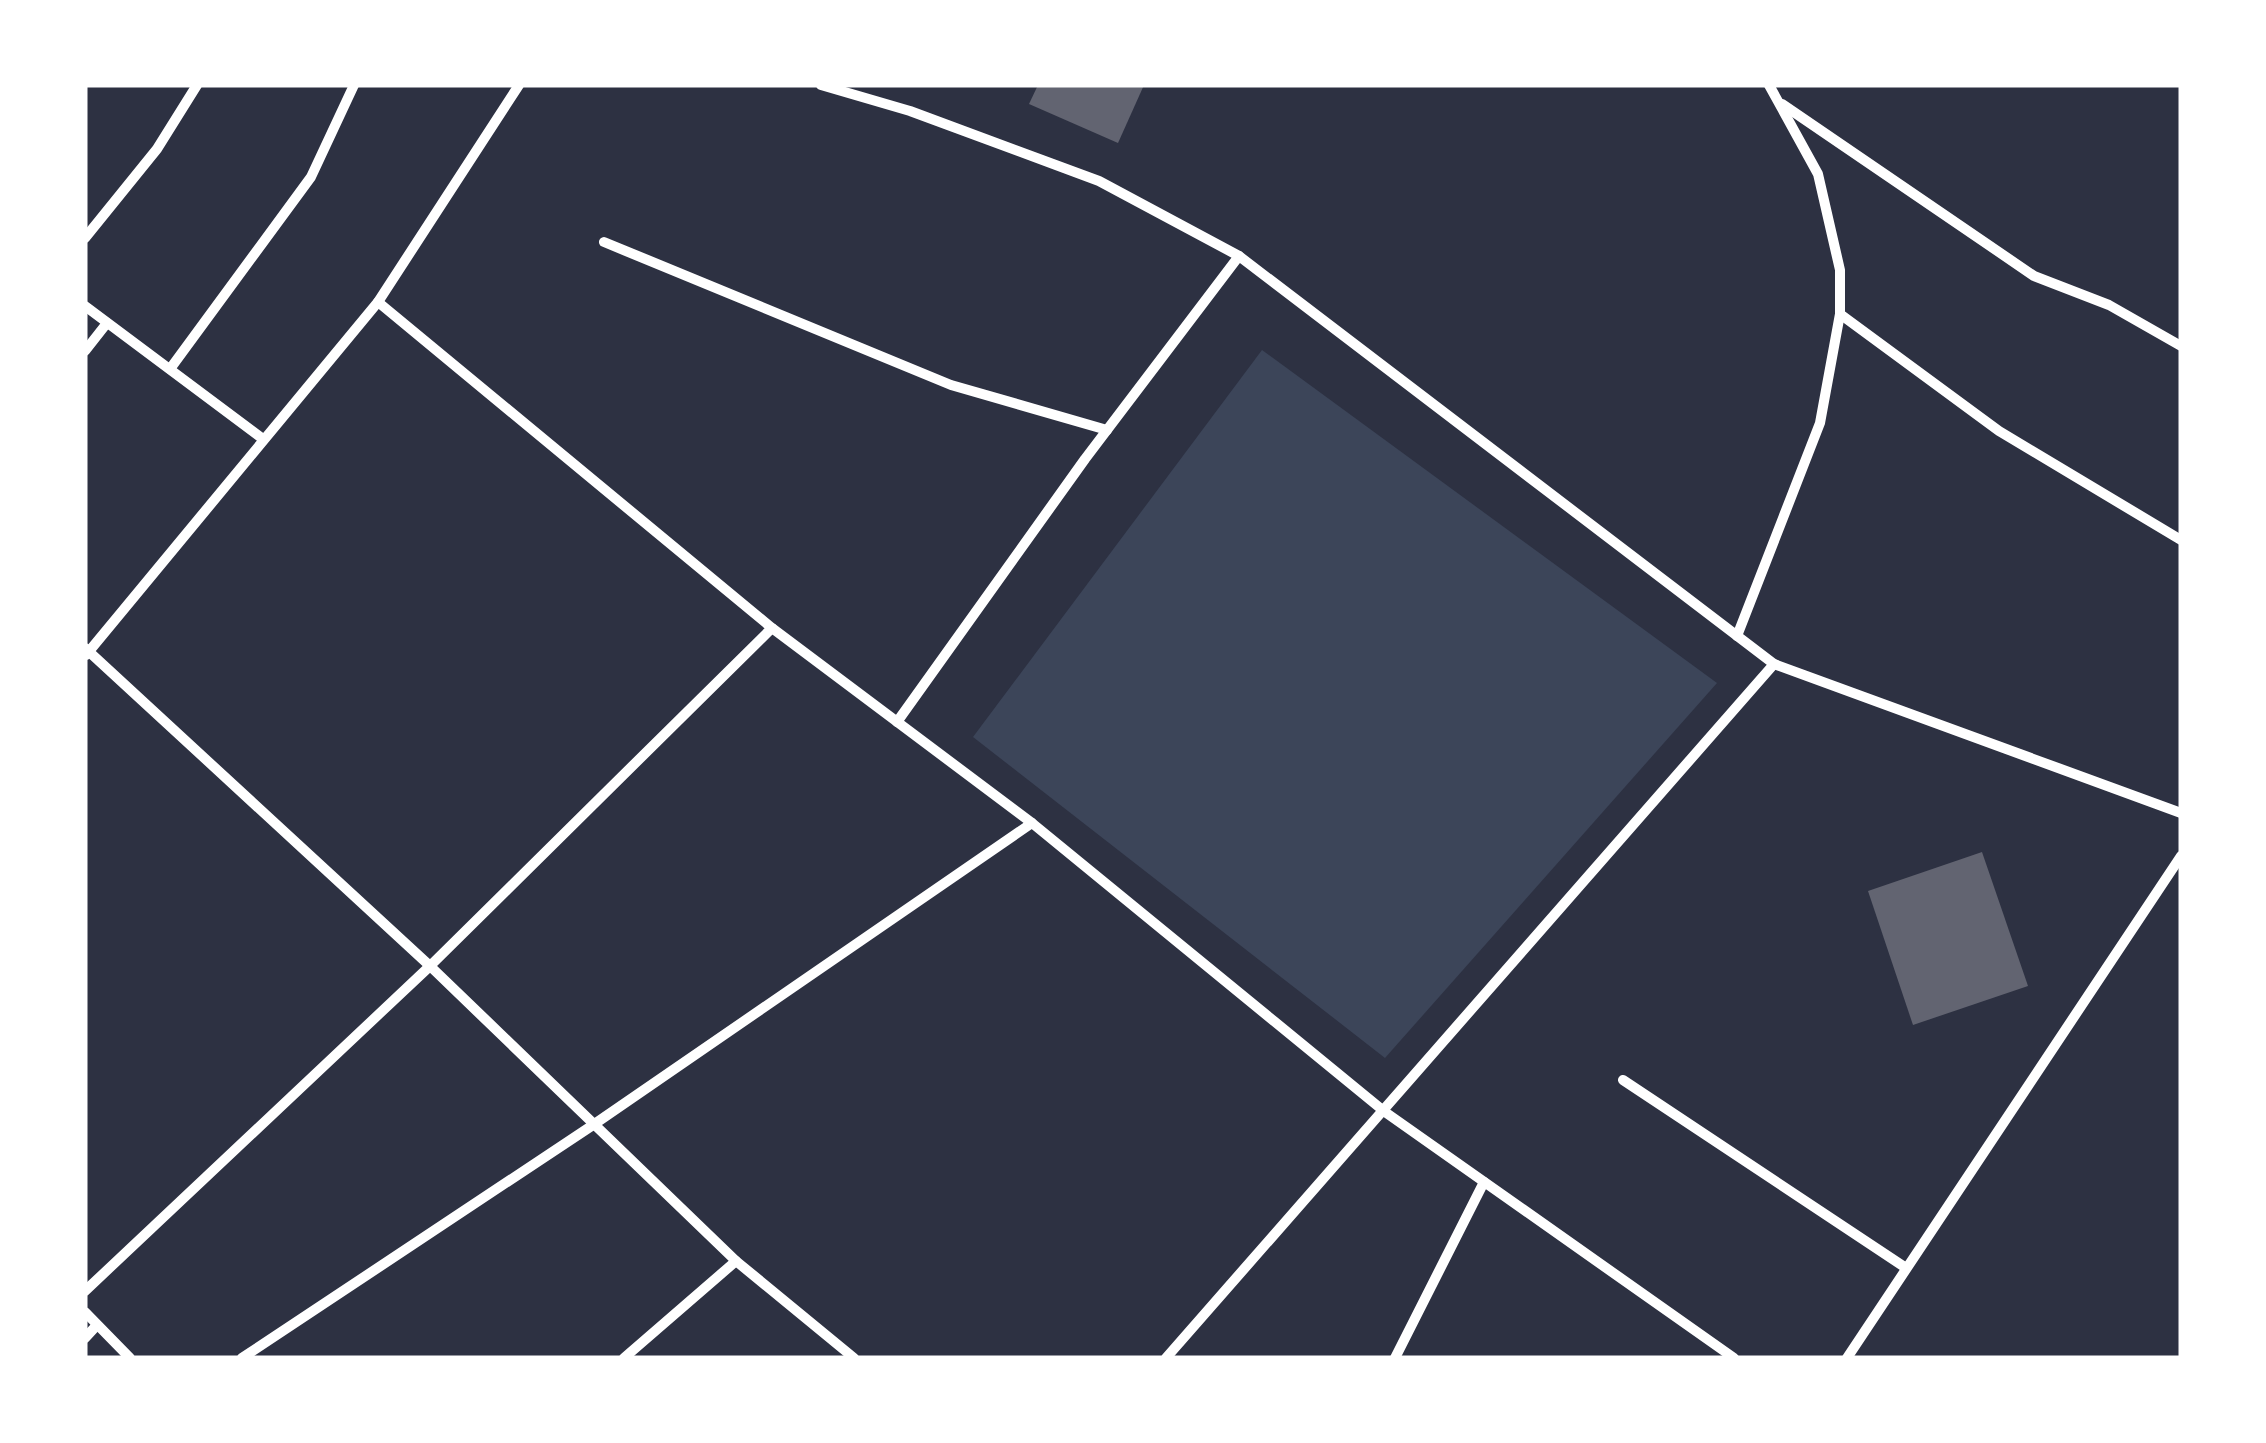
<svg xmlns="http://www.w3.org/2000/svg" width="2266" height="1443" viewBox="0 0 2266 1443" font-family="Rubik,sans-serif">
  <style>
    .green { fill: #3c4559 }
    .building { fill: #626471 }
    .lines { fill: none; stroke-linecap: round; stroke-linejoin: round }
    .minor { stroke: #fff; stroke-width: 10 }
  </style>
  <rect width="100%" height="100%" fill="#2d3142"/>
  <path class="green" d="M1262,350L1717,683L1385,1058L973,737Z"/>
  <g class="building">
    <path d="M1038,85H1144L1118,143L1029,104Z"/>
    <path d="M1982,852L2028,986L1913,1025L1868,891Z"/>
  </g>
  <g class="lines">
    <g class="minor">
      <path d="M821,85L910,111L1099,181L1239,256L1774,664L2181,813"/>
      <path d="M1782,104L2034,276L2109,305L2181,346"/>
      <path d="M85,238L157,149L197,85"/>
      <path d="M604,242L951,385L1107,430"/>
      <path d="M378,302L772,628L1032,823L1385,1112L1734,1358"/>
      <path d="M85,306L263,439"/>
      <path d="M1840,314L1999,431L2181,540"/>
      <path d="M85,351L107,323"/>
      <path d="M170,369L311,177L354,85"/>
      <path d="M1737,636L1820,423L1840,314V270L1818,174L1769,85"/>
      <path d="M85,648L430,966L736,1261L854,1358"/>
      <path d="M86,655L378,302L519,85"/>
      <path d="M897,722L1085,459L1239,256"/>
      <path d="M1623,1080L1906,1268"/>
      <path d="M85,1291L430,966L772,628"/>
      <path d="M85,1312L130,1358"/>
      <path d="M85,1338L97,1325"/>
      <path d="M242,1358L593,1125L1032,823"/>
      <path d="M624,1358L736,1261"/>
      <path d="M1166,1358L1774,664"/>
      <path d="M1395,1358L1484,1182"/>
      <path d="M1847,1358L2181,856"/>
    </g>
  </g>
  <rect width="2266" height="1443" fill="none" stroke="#ffffff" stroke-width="175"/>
</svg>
